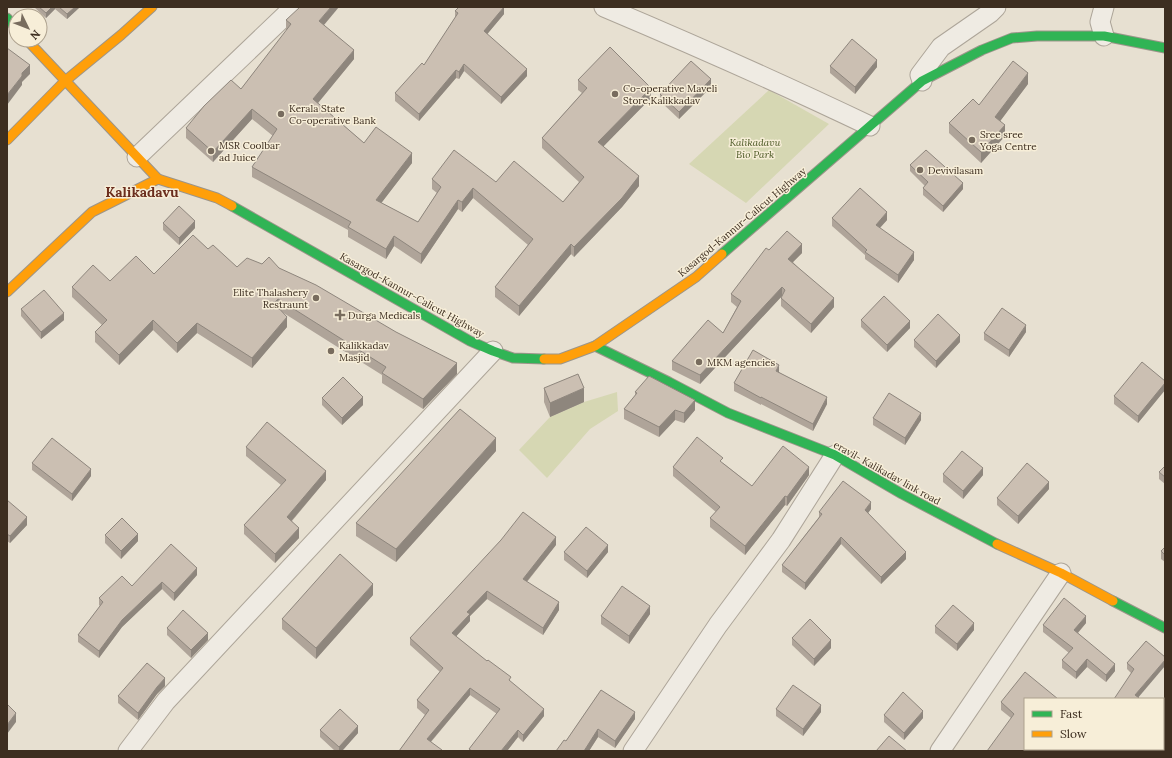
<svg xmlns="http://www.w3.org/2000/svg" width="1172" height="758" viewBox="0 0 1172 758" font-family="Lora,serif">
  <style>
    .green { fill: #d6d7b3 }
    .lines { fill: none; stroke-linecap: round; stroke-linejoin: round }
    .street-casing { stroke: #ada599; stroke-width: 21 }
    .fast-casing { stroke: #9c958a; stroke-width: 11 }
    .slow-casing { stroke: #9c958a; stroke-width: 11 }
    .street { stroke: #efebe3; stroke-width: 19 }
    .fast { stroke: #30b455; stroke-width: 9 }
    .slow { stroke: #ff9f0a; stroke-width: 9 }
    .wall { fill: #afa499 }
    .shaded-wall { fill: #8e867d }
    .building { fill: #cbbfb2; stroke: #8e867d }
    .poi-dot { fill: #786c5e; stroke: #f7eed8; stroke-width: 1.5 }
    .labels { text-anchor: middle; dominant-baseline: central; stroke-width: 3; stroke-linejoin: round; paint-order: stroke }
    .poi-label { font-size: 10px; fill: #3d2e20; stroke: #f7eed8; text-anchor: start }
    .park-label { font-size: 10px; font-style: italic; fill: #4d5a26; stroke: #f7eed8 }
    .street-label { font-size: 10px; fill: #3d2e20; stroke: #f7eed8 }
    .district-label { font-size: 14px; font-weight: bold; fill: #6b2e1e; stroke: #f7eed8 }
  </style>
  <rect width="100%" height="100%" fill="#e7e0d1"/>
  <g class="green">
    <path d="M769,90L829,124L746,203L689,164Z"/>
    <path d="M617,392L618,411L590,429L547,478L519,450L550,417L584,402Z"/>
  </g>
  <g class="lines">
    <defs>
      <g id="street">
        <path d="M604,7C694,45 782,84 870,126"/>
        <path d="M1104,36L1100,22L1104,7"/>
        <path d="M922,81L920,75L941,47L990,13L996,7"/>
        <path d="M137,157L294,7"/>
        <path d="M128,751L166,701L493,351"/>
        <path d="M633,751L718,625L781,540L835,455"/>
        <path d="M940,751L1061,573"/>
      </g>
      <g id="fast">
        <path d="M7,18L16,28"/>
        <path d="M232,206L470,341L493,351L513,358L544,359"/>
        <path d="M722,254L922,81L982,50L1012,38L1037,36H1104L1165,48"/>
        <path d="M595,346L669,382L728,413L835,455L902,494L997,544"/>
        <path d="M1113,601L1165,628"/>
      </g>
      <g id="slow">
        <path d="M27,40L158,179"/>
        <path d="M7,140L65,81L121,35L152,7"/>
        <path d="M7,292L92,212L158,179L217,198L232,206"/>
        <path d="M544,359H560L595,346L696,277L722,254"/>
        <path d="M997,544L1061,573L1113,601"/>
      </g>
    </defs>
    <use href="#street" class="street-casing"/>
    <use href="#fast" class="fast-casing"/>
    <use href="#slow" class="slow-casing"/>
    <use href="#street" class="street"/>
    <use href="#fast" class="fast"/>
    <use href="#slow" class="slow"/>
  </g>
  <g class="wall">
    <path d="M34,7H80L67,19L55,9L46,18Z"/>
    <path d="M455,11L504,14L487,34L527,76L501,104L464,71L459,79L456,78L419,121L395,101V93L424,65L455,18Z"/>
    <path d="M286,20L324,25L354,59L318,103L364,143L412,163L381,203L418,222L437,193L432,189V179L496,182L563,202L579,182L542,148V138L582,93L578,90V80L651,98L603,146L639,186L622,207L574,257L571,254L519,316L495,297V287L528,245L473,198L462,212L458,209L421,264L394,246L386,259L348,237V230L252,177V167L273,136L252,119L213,162L186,138V128L241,89L287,30H286Z"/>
    <path d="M830,66L877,67L855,94L830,73Z"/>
    <path d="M1028,84L1000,121L1005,136L981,163L949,133V123L979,105Z"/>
    <path d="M711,87L679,119L660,101V94Z"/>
    <path d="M910,165L963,189L943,212L923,195V188L925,186L910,171Z"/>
    <path d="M832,218L887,220L880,228L914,260L898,283L865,259V255L832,226Z"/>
    <path d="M163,223L195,228L179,245L163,230Z"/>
    <path d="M208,249L237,267L262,264L279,268L457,374L423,409L382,383V375L282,312L287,327L252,368L197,333L177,353L153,330L119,365L95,342V332L102,325L72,297V287L110,281L154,274Z"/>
    <path d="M769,250L802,253L793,262L834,307L811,333L781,306V298L782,296L700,384L672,370V361L723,333L737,307L731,302V294Z"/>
    <path d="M21,309L64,320L41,339L21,316Z"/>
    <path d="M861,320L910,328L887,352L861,327Z"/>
    <path d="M1026,332L1009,357L984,340V333Z"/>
    <path d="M914,340L960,342L936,368L914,347Z"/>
    <path d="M779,372L827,404L813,431L761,404V405L734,391V383Z"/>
    <path d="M1165,381V390L1138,423L1114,404V396Z"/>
    <path d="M544,388L584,402L550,417L544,402Z"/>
    <path d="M635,392L695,410L684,423L675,420L659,437L624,419V409L635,396Z"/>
    <path d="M322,398L363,405L342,425L322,405Z"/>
    <path d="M873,418L921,420L905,445L873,425Z"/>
    <path d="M246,447L326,480L292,521L299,538L275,563L244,534V525L281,485L246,456Z"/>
    <path d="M496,451L396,562L356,536V523Z"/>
    <path d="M32,463L91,476L72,501L32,470Z"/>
    <path d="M723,463L752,486L809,475L787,506L785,505L745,555L710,527V518L716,512L673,476V467Z"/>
    <path d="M1165,466V484L1159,479V472Z"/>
    <path d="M943,474L983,475L963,499L943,482Z"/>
    <path d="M1049,489L1018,524L997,505V498Z"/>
    <path d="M7,500L27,525L10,543L7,541Z"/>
    <path d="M871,509L868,513L906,559L881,584L841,544L805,590L782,572V565L819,517V512Z"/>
    <path d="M105,535L138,541L121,559L105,543Z"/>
    <path d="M556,545L527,582L559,610L543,635L487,599L470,616V621L456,636L511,682L544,716L523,742L518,737L507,751H469V749L497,714L470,695L431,742L442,751H399L425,715L417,708V700L440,672L410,645V638Z"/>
    <path d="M1165,547V562L1161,559V551Z"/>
    <path d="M564,552H608L587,578L564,560Z"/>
    <path d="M197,575L174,601L162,589L122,627L99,658L78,642V635L100,606L99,605V598L132,586Z"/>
    <path d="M373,595L316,659L282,629V619Z"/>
    <path d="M650,614L629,644L601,624V616Z"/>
    <path d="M1086,623L1078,633L1115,671L1106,682L1087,667L1076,679L1062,668V660L1069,653L1043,632V625Z"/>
    <path d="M935,626L974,630L957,651L935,633Z"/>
    <path d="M167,628L208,640L191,658L167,635Z"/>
    <path d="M792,638L831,648L814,666L792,645Z"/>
    <path d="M1146,641L1138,697L1139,699L1131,673L1127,669V663Z"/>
    <path d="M165,686L157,694L138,720L118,703V696Z"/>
    <path d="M601,690L635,719L615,748L598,737L589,751H556L566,741Z"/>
    <path d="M1025,699L1011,718L1001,710V702Z"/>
    <path d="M776,709L821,712L803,736L776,716Z"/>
    <path d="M884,715L923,718L904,740L884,722Z"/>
    <path d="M320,730L358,733L342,751H335L320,737Z"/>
  </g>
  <g class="shaded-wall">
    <path d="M52,7H55V9L46,18V13Z"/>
    <path d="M75,7H80L67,19V14Z"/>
    <path d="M331,7H339L319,31V21Z"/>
    <path d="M504,7V14L484,38V31Z"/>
    <path d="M354,50V59L313,109V99Z"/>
    <path d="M877,60V67L855,94V87Z"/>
    <path d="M464,64V71L459,79V72Z"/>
    <path d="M30,65V74L22,82V73Z"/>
    <path d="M527,69V76L501,104V97Z"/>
    <path d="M456,70V78L419,121V114Z"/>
    <path d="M1028,73V84L995,128V117Z"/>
    <path d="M22,76V85L7,105V95Z"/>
    <path d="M711,79V87L679,119V112Z"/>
    <path d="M651,88V98L598,152V142Z"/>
    <path d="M252,109V119L213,162V152Z"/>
    <path d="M1005,125V136L981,163V152Z"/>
    <path d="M412,153V163L376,210V200Z"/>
    <path d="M639,176V186L622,207L574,257V247Z"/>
    <path d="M963,183V189L943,212V206Z"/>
    <path d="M473,188V198L462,212V202Z"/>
    <path d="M458,200V209L421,264V254Z"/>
    <path d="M887,212V220L876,232V225Z"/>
    <path d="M195,221V228L179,245V238Z"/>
    <path d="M394,236V246L386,259V249Z"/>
    <path d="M571,244V254L519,316V306Z"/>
    <path d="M802,244V253L788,267V259Z"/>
    <path d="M914,252V260L898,283V275Z"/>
    <path d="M782,287V296L700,384V375Z"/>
    <path d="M834,298V307L811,333V324Z"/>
    <path d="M278,299V309L274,303Z"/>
    <path d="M64,313V320L41,339V332Z"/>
    <path d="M287,317V327L252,368V358Z"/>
    <path d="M153,320V330L119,365V355Z"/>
    <path d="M910,321V328L887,352V345Z"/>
    <path d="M197,323V333L177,353V343Z"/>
    <path d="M1026,325V332L1009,357V350Z"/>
    <path d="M960,335V342L936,368V361Z"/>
    <path d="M457,363V374L423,409V399Z"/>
    <path d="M779,365V372L776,378V371Z"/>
    <path d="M1165,383V390L1138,423V416Z"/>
    <path d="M584,388V402L550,417V403Z"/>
    <path d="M363,397V405L342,425V418Z"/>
    <path d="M827,397V404L813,431V424Z"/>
    <path d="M695,400V410L684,423V413Z"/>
    <path d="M675,410V420L659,437V427Z"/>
    <path d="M921,413V420L905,445V438Z"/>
    <path d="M496,438V451L396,562V549Z"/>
    <path d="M809,467V475L787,506V497Z"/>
    <path d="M983,468V475L963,499V491Z"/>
    <path d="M91,469V476L72,501V494Z"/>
    <path d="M326,471V480L287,526V517Z"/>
    <path d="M1049,482V489L1018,524V516Z"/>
    <path d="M785,496V505L745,555V546Z"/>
    <path d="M871,502V509L865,517V510Z"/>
    <path d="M27,517V525L10,543V536Z"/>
    <path d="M299,528V538L275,563V554Z"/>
    <path d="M138,534V541L121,559V551Z"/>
    <path d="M556,537V545L523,586V579Z"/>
    <path d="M841,537V544L805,590V583Z"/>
    <path d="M608,545V552L587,578V571Z"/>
    <path d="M906,552V559L881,584V577Z"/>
    <path d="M197,568V575L174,601V593Z"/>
    <path d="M162,582V589L122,627L99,658V651L122,620Z"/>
    <path d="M373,584V595L316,659V648Z"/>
    <path d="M487,591V599L470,616V621L452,641V633L467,612Z"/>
    <path d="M559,602V610L543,635V628Z"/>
    <path d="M650,606V614L629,644V636Z"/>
    <path d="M1086,616V623L1074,637V630Z"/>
    <path d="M974,623V630L957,651V644Z"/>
    <path d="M208,633V640L191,658V650Z"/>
    <path d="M831,640V648L814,666V659Z"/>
    <path d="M1087,659V667L1076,679V672Z"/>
    <path d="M1165,660V666L1137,699L1135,695Z"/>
    <path d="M1115,664V671L1106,682V675Z"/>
    <path d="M165,678V686L157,694L138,720V713L157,687Z"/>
    <path d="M470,688V695L427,746V739Z"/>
    <path d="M821,705V712L803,736V729Z"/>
    <path d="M544,709V716L523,742V735Z"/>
    <path d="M923,711V718L904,740V733Z"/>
    <path d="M635,712V719L615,748V741Z"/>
    <path d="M16,713V722L7,734V725Z"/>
    <path d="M358,726V733L342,751H339V747Z"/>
    <path d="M598,729V737L589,751H584Z"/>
    <path d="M518,730V737L507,751H501Z"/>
    <path d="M1062,749H1066L1065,751H1060Z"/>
  </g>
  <g class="building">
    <path d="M39,7H52L46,13Z"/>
    <path d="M59,7H75L67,14Z"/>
    <path d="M300,7H331L319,21L354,50L313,99L364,143L376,127L412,153L376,200L418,222L441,187L432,179L454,150L496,182L514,161L563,202L584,177L542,138L587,88L578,80L610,47L651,88L598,142L639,176L622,198L574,247L571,244L519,306L495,287L533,239L473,188L462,202L458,200L421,254L394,236L386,249L348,227L351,222L252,167L277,129L252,109L213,152L186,128L204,106L231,80L241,89L291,24L286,20Z"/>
    <path d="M459,7H504L484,31L527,69L501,97L464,64L459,72L456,70L419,114L395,93L422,63L424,65L458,13L455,11Z"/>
    <path d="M852,39L877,60L855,87L830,66Z"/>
    <path d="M7,48L30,65L22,73V76L7,95Z"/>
    <path d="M691,61L711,79L679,112L660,94Z"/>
    <path d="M1013,61L1028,73L995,117L1005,125L981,152L949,123L973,99L979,105Z"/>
    <path d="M926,150L963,183L943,206L923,188L928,182L910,165Z"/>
    <path d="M860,188L887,212L876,225L914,252L898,275L865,252L867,250L832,218Z"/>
    <path d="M179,206L195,221L179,238L163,223Z"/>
    <path d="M787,231L802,244L788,259L834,298L811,324L781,298L785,290L782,287L700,375L672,361L708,320L723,333L741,301L731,294L766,248L769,250Z"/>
    <path d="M193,235L208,249L213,245L237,267L247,258L262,264L269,257L279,268L316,285L396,332L457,363L423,399L382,373L386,367L278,299L274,303L287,317L252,358L197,323L177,343L153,320L119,355L95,332L107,320L72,287L93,265L110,281L136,256L154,274Z"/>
    <path d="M44,290L64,313L41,332L21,309Z"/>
    <path d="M884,296L910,321L887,345L861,320Z"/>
    <path d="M1002,308L1026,325L1009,350L984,333Z"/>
    <path d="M938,314L960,335L936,361L914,340Z"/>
    <path d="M753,350L779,365L776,371L827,397L813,424L761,397V398L734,383Z"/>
    <path d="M1142,362L1165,381V383L1138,416L1114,396Z"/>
    <path d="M578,374L584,388L550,403L544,388Z"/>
    <path d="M649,376L695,400L684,413L675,410L659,427L624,409L637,393L635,392Z"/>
    <path d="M343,377L363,397L342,418L322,398Z"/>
    <path d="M889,393L921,413L905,438L873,418Z"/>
    <path d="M460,409L496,438L396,549L356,523Z"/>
    <path d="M267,422L326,471L287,517L299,528L275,554L244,525L286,480L246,447Z"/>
    <path d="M697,437L723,458L720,461L752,486L783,446L809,467L787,497L785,496L745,546L710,518L720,507L673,467Z"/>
    <path d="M52,438L91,469L72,494L32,463Z"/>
    <path d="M962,451L983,468L963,491L943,474Z"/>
    <path d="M1027,463L1049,482L1018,516L997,498Z"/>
    <path d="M1165,466V477L1159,472Z"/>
    <path d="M843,481L871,502L865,510L906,552L881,577L841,537L805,583L782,565L822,514L819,512Z"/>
    <path d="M7,500L27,517L10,536L7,534Z"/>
    <path d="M523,512L556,537L523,579L559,602L543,628L487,591L467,612L470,614L452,633L487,661L488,660L511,677L509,680L544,709L523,735L518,730L501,751H472L469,749L500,709L470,688L427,739L442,750V751H399L429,710L417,700L443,668L410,638L501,540Z"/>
    <path d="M122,518L138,534L121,551L105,535Z"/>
    <path d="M586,527L608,545L587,571L564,552Z"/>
    <path d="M171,544L197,568L174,593L162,582L122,620L99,651L78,635L103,602L99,598L122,576L132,586Z"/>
    <path d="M1165,547V555L1161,551Z"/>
    <path d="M340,554L373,584L316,648L282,619Z"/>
    <path d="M622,586L650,606L629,636L601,616Z"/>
    <path d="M1064,598L1086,616L1074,630L1115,664L1106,675L1087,659L1076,672L1062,660L1073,648L1043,625Z"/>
    <path d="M953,605L974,623L957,644L935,626Z"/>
    <path d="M183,610L208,633L191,650L167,628Z"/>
    <path d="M810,619L831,640L814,659L792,638Z"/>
    <path d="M1146,641L1165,657V660L1135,695L1139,698L1138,699H1114L1134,669L1127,663Z"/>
    <path d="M147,663L165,678L157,687L138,713L118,696Z"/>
    <path d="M1025,672L1058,699H1025V749H1062L1060,751H987L1014,714L1001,702Z"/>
    <path d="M793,685L821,705L803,729L776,709Z"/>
    <path d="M601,690L635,712L615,741L598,729L584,751H556L564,740L566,741Z"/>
    <path d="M903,692L923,711L904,733L884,715Z"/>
    <path d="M7,704L16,713L7,725Z"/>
    <path d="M340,709L358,726L339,747L320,730Z"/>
    <path d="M889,736L907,751H876Z"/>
  </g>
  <g class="poi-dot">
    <circle cx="615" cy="94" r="4"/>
    <circle cx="281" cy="114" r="4"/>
    <circle cx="972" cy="140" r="4"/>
    <circle cx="211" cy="151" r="4"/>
    <circle cx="920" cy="170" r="4"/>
    <circle cx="316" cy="298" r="4"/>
    <path d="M338 309h4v4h4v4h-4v4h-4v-4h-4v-4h4z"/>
    <circle cx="331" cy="351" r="4"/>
    <circle cx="699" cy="362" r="4"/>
  </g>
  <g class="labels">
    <g class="poi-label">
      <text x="623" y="88">Co-operative Maveli<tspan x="623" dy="12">Store,Kalikkadav</tspan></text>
      <text x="289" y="108">Kerala State<tspan x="289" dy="12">Co-operative Bank</tspan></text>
      <text x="980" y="134">Sree sree<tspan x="980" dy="12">Yoga Centre</tspan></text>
      <text x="219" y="145">MSR Coolbar<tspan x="219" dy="12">ad Juice</tspan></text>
      <text x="928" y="170">Devivilasam</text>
      <text x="308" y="292" text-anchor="end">Elite Thalashery<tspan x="308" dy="12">Restraunt</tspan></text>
      <text x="348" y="315">Durga Medicals</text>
      <text x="339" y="345">Kalikkadav<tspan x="339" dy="12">Masjid</tspan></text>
      <text x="707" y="362">MKM agencies</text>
    </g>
    <g class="park-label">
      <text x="755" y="142">Kalikadavu<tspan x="755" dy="12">Bio Park</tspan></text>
    </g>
    <g class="street-label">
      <text transform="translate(742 222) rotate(-40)">Kasargod-Kannur-Calicut Highway</text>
      <text transform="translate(412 295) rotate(29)">Kasargod-Kannur-Calicut Highway</text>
      <text transform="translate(887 473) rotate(29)">eravil- Kalikadav link road</text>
    </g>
    <g class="district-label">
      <text x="142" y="192">Kalikadavu</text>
    </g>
  </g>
  <rect width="1172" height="758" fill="none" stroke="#3d2e20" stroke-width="16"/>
  <rect x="1024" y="698" width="140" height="52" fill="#f7eed8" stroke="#ada18e"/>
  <rect x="1032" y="711" width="20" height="6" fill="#30b455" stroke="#ada18e"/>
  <text x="1060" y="718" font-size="12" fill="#3d2e20">Fast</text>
  <rect x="1032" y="731" width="20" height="6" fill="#ff9f0a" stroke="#ada18e"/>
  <text x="1060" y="738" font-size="12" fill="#3d2e20">Slow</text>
  <g transform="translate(28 28) rotate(133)"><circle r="19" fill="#f7eed8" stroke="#ada18e"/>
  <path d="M0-3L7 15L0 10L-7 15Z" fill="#786c5e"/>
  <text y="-6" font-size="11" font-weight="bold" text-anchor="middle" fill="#3d2e20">N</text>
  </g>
</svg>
